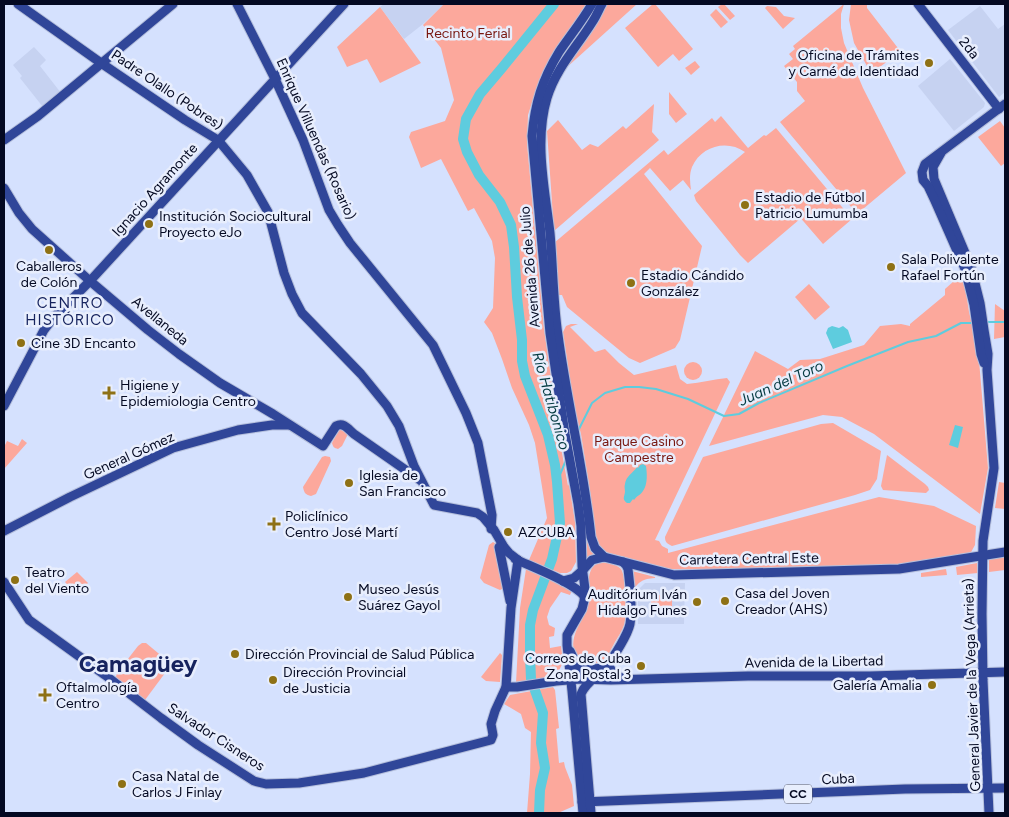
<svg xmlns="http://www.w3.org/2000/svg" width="1009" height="817" viewBox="0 0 1009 817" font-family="Figtree,sans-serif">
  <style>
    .built { fill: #c6d2f1 }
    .green { fill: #fca89c }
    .water { fill: #5eccde }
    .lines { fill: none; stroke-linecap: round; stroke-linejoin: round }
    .stream { stroke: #5eccde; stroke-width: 2 }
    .river { stroke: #5eccde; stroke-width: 10 }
    .major-casing { stroke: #b4bedb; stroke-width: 11 }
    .major { stroke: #304699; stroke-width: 9 }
    .poi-dot { fill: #8e7115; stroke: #e8eefd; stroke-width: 2 }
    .labels { text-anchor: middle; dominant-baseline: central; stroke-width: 5; stroke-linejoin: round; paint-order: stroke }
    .shield { fill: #e8eefd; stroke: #484e64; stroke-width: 1 }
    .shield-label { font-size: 12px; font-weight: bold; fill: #040922 }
    .park-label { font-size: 14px; fill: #781710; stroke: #e8eefd }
    .street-label { font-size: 14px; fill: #040922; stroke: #e8eefd }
    .poi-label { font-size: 14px; fill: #040922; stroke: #e8eefd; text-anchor: start }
    .neighbourhood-label { font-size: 15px; letter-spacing: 1px; fill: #16235e; stroke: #e8eefd }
    .water-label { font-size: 15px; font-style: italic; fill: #053b42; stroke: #e8eefd }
    .town-label { font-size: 24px; font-weight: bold; fill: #16235e; stroke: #e8eefd }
  </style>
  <rect width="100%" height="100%" fill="#d5e1fe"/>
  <g class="built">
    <path d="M384,4H444L423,24L404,39L380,7Z"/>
    <path d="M980,6L998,29L1005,24V92L999,97L948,30Z"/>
    <path d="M34,47L46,60L40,66L61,93L43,107L20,78L22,76L13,65Z"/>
    <path d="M950,59L985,103L984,107L954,131L918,86Z"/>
    <path d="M645,583H685L684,624H638V590Z"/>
  </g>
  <g class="green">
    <path d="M444,4H586L546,67L537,87L528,115L527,144L544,329L552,384L561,440L560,442L568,486L569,484L575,522L576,562L571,571L567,573H560L529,560L547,518L535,443L529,425L512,388L502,359L492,333L484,322L493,308L495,258L492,241L474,208L468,211L441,159L421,168L409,137L411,132L445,121L454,100L441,48L423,25Z"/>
    <path d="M606,4H637L566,68L598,21Z"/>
    <path d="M653,4H655L693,49L679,61L673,54L658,67L625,28Z"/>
    <path d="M722,4H724L735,16L730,20L718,7Z"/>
    <path d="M844,4L841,14V28L844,43L863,88L906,173L857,214L780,122L805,101L797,91V82L784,66L793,59L789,54L795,49L793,46Z"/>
    <path d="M851,4H867V8L901,52L871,73L854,43L849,20Z"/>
    <path d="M767,6L776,7L784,16L795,18L783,29L765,8Z"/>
    <path d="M380,7L421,63L380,83L367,59L347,67L337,47Z"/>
    <path d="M716,9L728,22L721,28L710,15Z"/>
    <path d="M695,61L700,67L691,75L685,68Z"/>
    <path d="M669,92L687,114L676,123L669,114Z"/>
    <path d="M654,104L652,132L659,140L554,231L547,131L558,120L582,150L590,144L598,147L623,126L626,129Z"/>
    <path d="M721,116L748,148L764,135L766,136L776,128L852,219L823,244L798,215L800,219L748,263L740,255L696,201L694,195L745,152C727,139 701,146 692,167C689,175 690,182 691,190L683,180L670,191L650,168L644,174L702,246L680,340L675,348L640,363L629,358L567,307L562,295H559L554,243L664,150L668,155L712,118L715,122Z"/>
    <path d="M1000,121L1005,128V163L1001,166L978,137Z"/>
    <path d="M963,273L969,312L978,348L988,468L980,514L874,434L842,417L823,415L709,446L755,351L788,369L800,360L820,359L864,345L880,326L901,324L910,326V324L945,295V289Z"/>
    <path d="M809,284L830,307L815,320L795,297Z"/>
    <path d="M995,304L1005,311V337L994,339Z"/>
    <path d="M571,324H578L570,327L595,352L605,349L619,363L634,375L676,365L680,379L687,384C701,383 714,379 727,378L730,382L655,540L659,541L662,546L668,549V553L879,497L934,506L976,526L975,545L970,554L900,564L740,570L670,569L605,552L599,546L595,536L590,491L581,434L574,407L566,352L563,332L566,326Z"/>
    <circle cx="693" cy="371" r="9"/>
    <path d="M833,423L881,451L877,479L870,490L855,495L672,546C668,544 665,543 665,537L703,457L821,424Z"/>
    <path d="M342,429L345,430L348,434L342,446L338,449C334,448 333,447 332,443L339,430Z"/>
    <path d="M22,439L27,443L4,469V447L7,441L18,446Z"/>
    <path d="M887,455L925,484L928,487L929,490L926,493L883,490L881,486Z"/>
    <path d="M325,456L330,457L331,461L316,494L311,496C306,495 304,493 303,487L322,457Z"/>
    <path d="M578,471C580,484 583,497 585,511C587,527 585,539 595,553L586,559L576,473Z"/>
    <path d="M999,482L1005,483V509L995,508Z"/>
    <path d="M493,542L496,544L504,588L500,590L484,583L480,578L489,545Z"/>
    <path d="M1005,557V570L989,572V559Z"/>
    <path d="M603,562C609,563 616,564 621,569C626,576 627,617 624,625C622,631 618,637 615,642C609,653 601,673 586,664C581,661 577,660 575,654C568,635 584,621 588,604C591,593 586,580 591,570C594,564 598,563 603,562Z"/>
    <path d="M977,563L978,573L957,575L956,567Z"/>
    <path d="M526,569L572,590L570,595L561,592L550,608L547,617L549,625L555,628L554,636L549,637L550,648L561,646L563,662L556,677L516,683L520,608Z"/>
    <path d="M946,569L947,575L921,577V573Z"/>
    <path d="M632,571L655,577V578C642,579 640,581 632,591Z"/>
    <path d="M77,572L88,583L76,594L65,582Z"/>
    <path d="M651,595H672V612L651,611Z"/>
    <path d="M142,643H146L170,663L171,665L145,700L142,699L117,681L116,677L117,673L138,646Z"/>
    <path d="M500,653L502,655L500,682L486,681L481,677Z"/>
    <path d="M553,687L555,690L559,728L556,729L559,763L564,762L565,767L572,785L574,806L558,813H527L530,774L531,732L525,728L521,714L504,704L510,695Z"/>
  </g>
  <g class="water">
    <path d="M832,326L839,328L843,326L848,330L852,342L833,349L826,333L828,328Z"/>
    <path d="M955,425L963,427L958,448L949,445Z"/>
    <path d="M643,464L646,466C647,473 648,484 643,491C640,496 637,495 634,500L633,499L630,503H627C622,499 624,498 625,492C625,489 624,487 625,484C626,476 633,473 637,467L638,468L640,465Z"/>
  </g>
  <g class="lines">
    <g class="stream">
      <path d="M985,322H1005"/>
      <path d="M578,431L592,403L605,393L625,387H639L656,389L688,399L724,416L739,414L759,403L847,366L908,342L936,336L961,323H973"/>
      <path d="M557,482L566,460"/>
    </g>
    <path class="river" d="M539,813L540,790L545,768L541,743L543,713L531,679L530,655V625L533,610L552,559L560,523L557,482L555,465L548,435L525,376L522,361V340L517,297L514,247L511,225L500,202L479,175L467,152L463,139L466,119L480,94L502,68L554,4"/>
    <defs>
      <g id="major">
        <path d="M18,4L101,63L185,120L218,140L247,175L268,212L284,273L292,294L302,313L361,374L387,406L399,426L414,466L434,505L477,513L483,517L494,530L504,547L509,553L518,560"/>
        <path d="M237,4L275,79L303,140L329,210L338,225L350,243L433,345L466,413L478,443L492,515L491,529"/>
        <path d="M602,4C599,9 597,15 593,21C577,47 556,68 547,98C534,141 545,190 550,233C553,267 553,302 558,335C567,403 584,469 591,537L595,548L604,557"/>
        <path d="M918,4L999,109"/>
        <path d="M4,140L38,116L173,4"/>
        <path d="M941,153L933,167L934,179L971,267L980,303L984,330L988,354L987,370L994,468L983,541L982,614L983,680L989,813"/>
        <path d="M4,188L19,213L32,229L90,281L148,330L179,354L220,383L273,414L323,446L336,426C344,422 348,429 354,434L420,480"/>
        <path d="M984,363L981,354L974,305L965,269L935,201L928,186L923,180L922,172L925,164L1005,104"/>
        <path d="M4,406L44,330L54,317L90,281L344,4"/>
        <path d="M4,531L70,497L173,448L238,430L272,425H289"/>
        <path d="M499,547L510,601"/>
        <path d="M515,559C532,567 575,583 585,597"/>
        <path d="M563,581L574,578L582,571L592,560L604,557L674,575L899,569L1005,552"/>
        <path d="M4,582L29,620L105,675L161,718L198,745L254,781L266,784L299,783L364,773L491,740L493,735L491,724L495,711L506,687L511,608L518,560"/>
        <path d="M570,651L582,676L586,679"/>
        <path d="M575,662C583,670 595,671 605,666"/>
        <path d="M609,663C610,673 615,674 623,679"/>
        <path d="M506,687H517L556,681L580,679L611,680L748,676H870L1005,672"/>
        <path d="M582,802L905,789L1005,788"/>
        <path d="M583,813L572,691L567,645V635L582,609L584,601L585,589L582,566L581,526L578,504L565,434L550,333L532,136C535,103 542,80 559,52C570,36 582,21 592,4"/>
        <path d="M591,813L581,694C586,681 599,676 607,665C614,657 628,634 630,624C633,608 630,586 628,569L626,565L623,562"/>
      </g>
    </defs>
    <use href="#major" class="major-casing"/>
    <use href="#major" class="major"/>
  </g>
  <g class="poi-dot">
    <circle cx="929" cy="63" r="5"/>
    <circle cx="745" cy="205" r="5"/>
    <circle cx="149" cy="224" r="5"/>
    <circle cx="49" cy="250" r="5"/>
    <circle cx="891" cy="267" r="5"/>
    <circle cx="631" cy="283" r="5"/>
    <circle cx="21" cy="343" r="5"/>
    <path d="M106.5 385.5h5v5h5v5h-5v5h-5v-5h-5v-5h5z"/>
    <circle cx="349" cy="483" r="5"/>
    <path d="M271.5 516.5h5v5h5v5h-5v5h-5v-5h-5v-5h5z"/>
    <circle cx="508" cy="532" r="5"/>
    <circle cx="15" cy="580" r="5"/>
    <circle cx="348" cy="597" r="5"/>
    <circle cx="725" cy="601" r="5"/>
    <circle cx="697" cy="602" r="5"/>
    <circle cx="235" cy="654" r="5"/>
    <circle cx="641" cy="666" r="5"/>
    <circle cx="273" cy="680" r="5"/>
    <circle cx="932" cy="685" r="5"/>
    <path d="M42.5 687.5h5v5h5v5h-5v5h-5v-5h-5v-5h5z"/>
    <circle cx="122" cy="784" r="5"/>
  </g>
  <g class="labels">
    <rect class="shield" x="784" y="784.5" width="28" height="19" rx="4"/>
    <g class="shield-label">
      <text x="798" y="794">CC</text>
    </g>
    <g class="park-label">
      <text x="468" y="33">Recinto Ferial</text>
      <text x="639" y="441">Parque Casino<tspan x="639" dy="16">Campestre</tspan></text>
    </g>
    <g class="street-label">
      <text transform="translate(969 48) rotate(52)">2da</text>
      <text transform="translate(167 90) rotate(34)">Padre Olallo (Pobres)</text>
      <text transform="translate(316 139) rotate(66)">Enrique Villuendas (Rosario)</text>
      <text transform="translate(155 190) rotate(-48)">Ignacio Agramonte</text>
      <text transform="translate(530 267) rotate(-95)">Avenida 26 de Julio</text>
      <text transform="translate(160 321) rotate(39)">Avellaneda</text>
      <text transform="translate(129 456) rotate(-24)">General Gómez</text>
      <text transform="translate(749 559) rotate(-1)">Carretera Central Este</text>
      <text transform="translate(814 662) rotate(-1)">Avenida de la Libertad</text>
      <text transform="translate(972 685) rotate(-92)">General Javier de la Vega (Arrieta)</text>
      <text transform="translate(216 737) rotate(33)">Salvador Cisneros</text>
      <text transform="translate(838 779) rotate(-3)">Cuba</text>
    </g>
    <g class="poi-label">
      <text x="919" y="55" text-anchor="end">Oficina de Trámites<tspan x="919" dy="16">y Carné de Identidad</tspan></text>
      <text x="755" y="197">Estadio de Fútbol<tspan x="755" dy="16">Patricio Lumumba</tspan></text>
      <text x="159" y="216">Institución Sociocultural<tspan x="159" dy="16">Proyecto eJo</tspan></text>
      <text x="901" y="259">Sala Polivalente<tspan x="901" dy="16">Rafael Fortún</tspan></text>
      <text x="49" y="266" text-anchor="middle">Caballeros<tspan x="49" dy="16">de Colón</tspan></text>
      <text x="641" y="275">Estadio Cándido<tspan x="641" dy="16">González</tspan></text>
      <text x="31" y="343">Cine 3D Encanto</text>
      <text x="120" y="385">Higiene y<tspan x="120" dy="16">Epidemiologia Centro</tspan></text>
      <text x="359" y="475">Iglesia de<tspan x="359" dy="16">San Francisco</tspan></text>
      <text x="285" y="516">Policlínico<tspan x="285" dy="16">Centro José Martí</tspan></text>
      <text x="518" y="532">AZCUBA</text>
      <text x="25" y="572">Teatro<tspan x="25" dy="16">del Viento</tspan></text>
      <text x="358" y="589">Museo Jesús<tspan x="358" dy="16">Suárez Gayol</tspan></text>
      <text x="735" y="593">Casa del Joven<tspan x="735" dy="16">Creador (AHS)</tspan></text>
      <text x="687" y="594" text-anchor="end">Auditórium Iván<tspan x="687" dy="16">Hidalgo Funes</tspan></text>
      <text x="245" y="654">Dirección Provincial de Salud Pública</text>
      <text x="631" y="658" text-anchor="end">Correos de Cuba<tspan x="631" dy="16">Zona Postal 3</tspan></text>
      <text x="283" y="672">Dirección Provincial<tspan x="283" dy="16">de Justicia</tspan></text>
      <text x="922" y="685" text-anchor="end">Galería Amalia</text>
      <text x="56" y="687">Oftalmología<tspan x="56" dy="16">Centro</tspan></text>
      <text x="132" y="776">Casa Natal de<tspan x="132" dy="16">Carlos J Finlay</tspan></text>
    </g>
    <g class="neighbourhood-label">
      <text x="70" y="303">CENTRO<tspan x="70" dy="17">HISTÓRICO</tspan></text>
    </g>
    <g class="water-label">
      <text transform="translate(781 383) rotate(-24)">Juan del Toro</text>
      <text transform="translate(551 401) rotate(74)">Río Hatibonico</text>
    </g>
    <g class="town-label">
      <text x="138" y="663">Camagüey</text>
    </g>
  </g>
  <rect width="1009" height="817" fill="none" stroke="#040922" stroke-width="10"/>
</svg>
